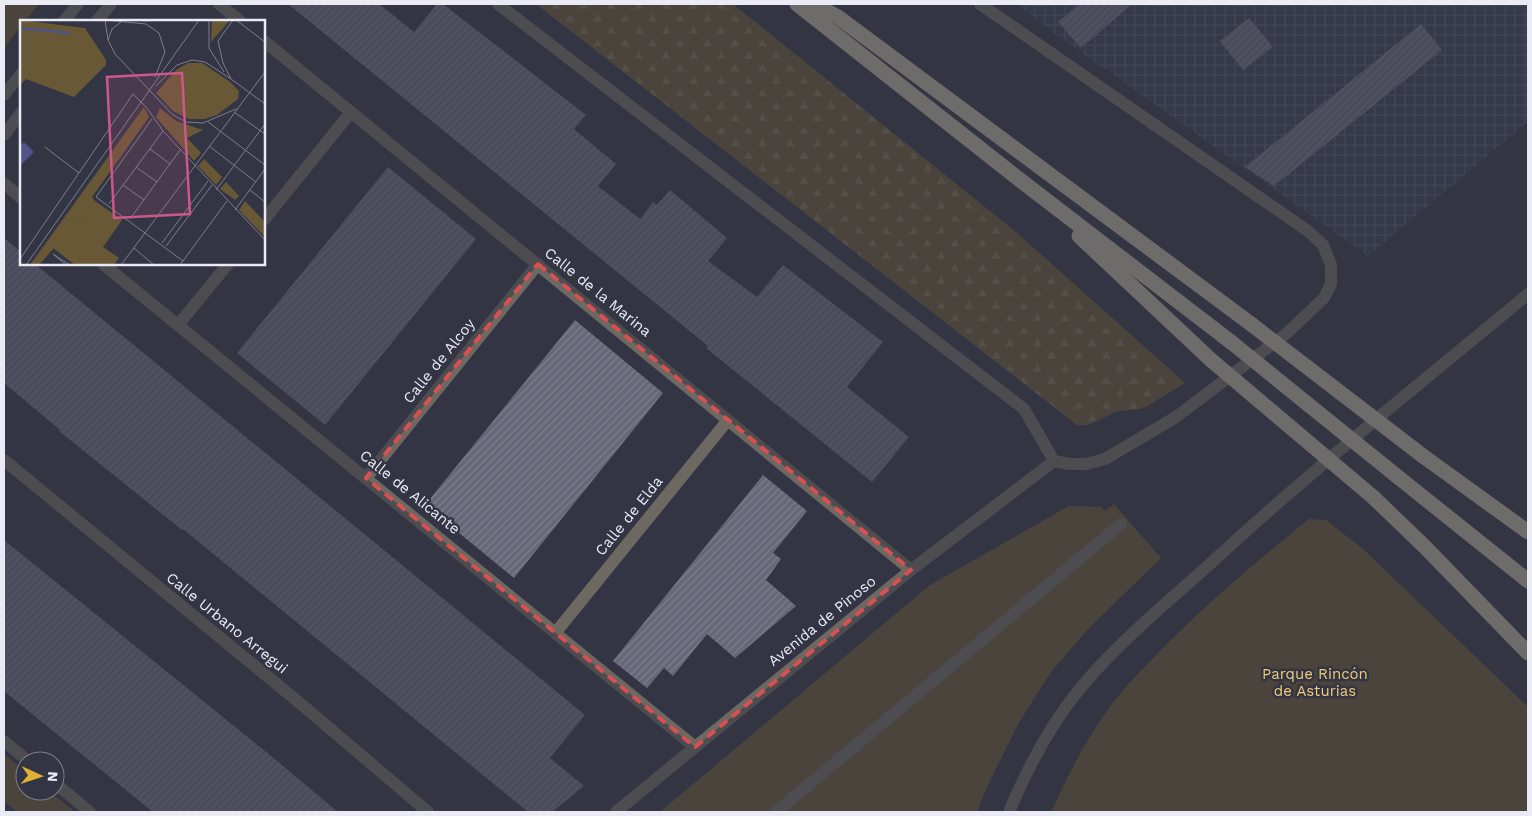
<svg xmlns="http://www.w3.org/2000/svg" width="1532" height="816" viewBox="0 0 1532 816" font-family="'Work Sans',sans-serif">
  <style>
    .industrial { fill: url(#industrial-grid) }
    .forest { fill: url(#forest-firs) }
    .green { fill: #685835 }
    .building { fill: url(#building-hatch) }
    .lines { fill: none; stroke-linecap: round; stroke-linejoin: round }
    .minor { stroke: #6d6962; stroke-width: 12 }
    .highway { stroke: #b6ad9b; stroke-width: 15 }
    .highway-bridge { stroke: #b6ad9b; stroke-width: 15 }
    .marked { fill: none; stroke: #da4f51; stroke-width: 4; stroke-dasharray: 10 6; stroke-linejoin: round }
    .labels { text-anchor: middle; dominant-baseline: central; stroke-width: 5; stroke-linejoin: round; paint-order: stroke }
    .street-label { font-size: 15px; fill: #eaebf5; stroke: #333544 }
    .park-label { font-size: 15px; fill: #f1ca75; stroke: #333544 }
    .inset-river { fill: none; stroke: #4f5386; stroke-width: 2.5 }
    .inset-road { fill: none; stroke: #7c7e8b; stroke-width: 1 }
    .view { fill: #ce5789; fill-opacity: 0.15; stroke: #ce5789; stroke-width: 2.5 }
    .inset-edge { fill: none; stroke: #eaebf5; stroke-width: 2.5 }
  </style>
  <defs>
    <pattern id="industrial-grid" width="8" height="8" patternUnits="userSpaceOnUse" patternTransform="scale(1.25)"><rect width="8" height="8" fill="#3b3e53"/><path d="M0 4h8M4 0v8" fill="none" stroke="#585a6c"/></pattern>
    <pattern id="forest-firs" width="22" height="20" patternUnits="userSpaceOnUse" patternTransform="scale(1.25)"><rect width="22" height="20" fill="#685835"/><path d="M5 1l3.5 6h-7zM16 11l3.5 6h-7z" fill="#7e7053"/></pattern>
    <pattern id="building-hatch" width="6" height="6" patternUnits="userSpaceOnUse" patternTransform="scale(1.25)"><rect width="6" height="6" fill="#666879"/><path d="M-1 1l2-2M0 6l6-6M5 7l2-2" fill="none" stroke="#7c7e8d"/></pattern>
  </defs>
  <rect width="100%" height="100%" fill="#333544"/>
  <path class="industrial" d="M1017,4H1528V122L1368,256L1051,31Z"/>
  <path class="forest" d="M536,4H733L1016,232L1185,383L1144,408L1116,412L1088,425H1077Z"/>
  <g class="green">
    <path d="M4,4H39L25,21H21V26L4,48Z"/>
    <path d="M1114,504L1161,558L1091,626L1051,672L1018,724L988,785L977,812H660L930,585L1069,506L1101,507L1105,511Z"/>
    <path d="M1309,519L1326,520L1363,549L1528,707V812H1051C1070,771 1091,729 1120,694C1132,679 1146,666 1159,652C1206,604 1257,561 1309,519Z"/>
    <path d="M4,754L25,771V791H49L75,812H17L4,801Z"/>
  </g>
  <g class="building">
    <path d="M288,4H379L414,32L437,4H443L586,115L574,129L616,164L598,186L640,219L653,202L657,205L670,190L727,238L708,261L757,297L783,265L883,342L847,387L909,437L872,482L706,348L708,346Z"/>
    <path d="M1079,4H1132L1081,48L1058,22Z"/>
    <path d="M1249,18L1273,47L1243,70L1220,41Z"/>
    <path d="M1421,24L1442,50L1274,186L1245,167Z"/>
    <path d="M388,167L476,239L325,425L237,353Z"/>
    <path d="M4,238L21,252V264H35L585,715L550,758L584,786L552,812H528L183,529L182,530L59,431L60,430L4,383Z"/>
    <path d="M575,320L663,393L514,578L425,505Z"/>
    <path d="M763,475L807,511L773,553L781,559L766,580L796,606L735,658L707,634L673,676L664,668L647,688L613,661Z"/>
    <path d="M4,540L276,760L338,812H153L32,714L4,691Z"/>
  </g>
  <g class="lines">
    <g class="minor">
      <path d="M219,4L240,21"/>
      <path d="M498,4L1024,409L1054,461L1069,464H1086L1105,459L1176,417L1286,334L1324,298L1331,284V265L1323,245L1308,231L980,4"/>
      <path d="M64,21L78,4"/>
      <path d="M97,21L111,4"/>
      <path d="M264,41L911,570"/>
      <path d="M4,95L21,74"/>
      <path d="M4,135L21,113"/>
      <path d="M4,183L21,198"/>
      <path d="M264,220L351,112"/>
      <path d="M103,264L695,747"/>
      <path d="M178,325L228,264"/>
      <path d="M4,460L301,704L428,812"/>
      <path d="M366,478L538,264"/>
      <path d="M556,632L728,420"/>
      <path d="M4,741L28,761"/>
      <path d="M55,783L90,812"/>
      <path d="M616,812L911,570L1054,461"/>
      <path d="M776,812L1121,524"/>
      <path d="M1009,812C1027,769 1048,728 1078,691C1115,645 1167,603 1211,563C1313,469 1422,382 1528,294"/>
    </g>
    <g class="highway">
      <path d="M797,4L1020,180L1231,342"/>
      <path d="M814,4L838,17L1251,324"/>
      <path d="M1079,236L1211,360"/>
      <path d="M1423,456L1528,532"/>
      <path d="M1398,477L1528,581"/>
      <path d="M1373,497L1424,546L1528,653"/>
    </g>
    <g class="highway-bridge">
      <path d="M1251,324L1423,456"/>
      <path d="M1231,342L1398,477"/>
      <path d="M1211,360L1373,497"/>
    </g>
  </g>
  <path d="M0 0H1532V816H0ZM538,264L911,570L695,747L366,478Z" fill="#333544" fill-opacity=".55" fill-rule="evenodd"/>
  <path class="marked" d="M538,264L911,570L695,747L366,478Z"/>
  <g class="labels">
    <g class="street-label">
      <text transform="translate(598 292) rotate(39)">Calle de la Marina</text>
      <text transform="translate(439 361) rotate(-51)">Calle de Alcoy</text>
      <text transform="translate(410 492) rotate(39)">Calle de Alicante</text>
      <text transform="translate(629 516) rotate(-51)">Calle de Elda</text>
      <text transform="translate(822 621) rotate(-39)">Avenida de Pinoso</text>
      <text transform="translate(227 623) rotate(39)">Calle Urbano Arregui</text>
    </g>
    <g class="park-label">
      <text x="1315" y="674">Parque Rincón<tspan x="1315" dy="17">de Asturias</tspan></text>
    </g>
  </g>
  <g transform="translate(20 20)">
    <rect width="245" height="245" fill="#333544"/>
    <path d="M192,0H210L191,22Z" fill="#685835"/>
    <path d="M124,87L129,97L72,177L75,181L19,245H10Z" fill="#685835"/>
    <path d="M0,0L65,8L86,40V45L54,77L6,59L0,65ZM168,43H182L210,62L219,71L218,79L197,95L184,99H169L153,91L136,73L156,50ZM140,88L156,101L183,110L167,118L181,133L174,141L136,97ZM184,139L202,157L196,165L178,146ZM206,162L219,176L215,180L200,169ZM75,181L102,200L83,227L99,238L94,245H55L33,228ZM225,181L245,202V217L219,190Z" fill="#685835"/>
    <path d="M4,122L14,132L0,146V126Z" fill="#4f5386"/>
    <path class="inset-river" d="M0,8L50,13"/>
    <path class="inset-road" d="M85,0L88,20L95,34L153,95L166,102L183,103L216,89M86,0L126,4L139,13L145,32L135,57M189,0V28L204,52M213,0L198,21L203,43L211,59L245,84M216,0L245,22M123,1L149,0M88,20L92,9L101,2M136,66L157,45L172,40L185,42L211,59M214,92L245,114M132,99L76,177L163,241M188,102L245,145M189,126L236,162M25,127L59,153M130,129L150,144M116,147L137,162M103,165L124,180M196,170L245,104M230,170L245,182M89,184L143,111M215,190L245,149M110,199L160,130M142,223L188,161M146,226L192,165M114,228L134,245M0,239L113,74L127,88L143,111L245,220M6,245L179,0M46,245L33,234L50,245M101,245L245,52M160,245L207,181"/>
    <path class="view" d="M162,53L170,194L94,198L87,57Z"/>
    <rect width="245" height="245" class="inset-edge"/>
  </g>
  <rect width="1532" height="816" fill="none" stroke="#eaebf5" stroke-width="10"/>
  <g transform="translate(40 776) rotate(93)"><circle r="24" fill="#333544" stroke="#7c7e8b"/>
  <path d="M0-4L9 19L0 12L-9 19Z" fill="#e1af34"/>
  <text y="-8" font-size="14" font-weight="bold" text-anchor="middle" fill="#eaebf5">N</text>
  </g>
</svg>
